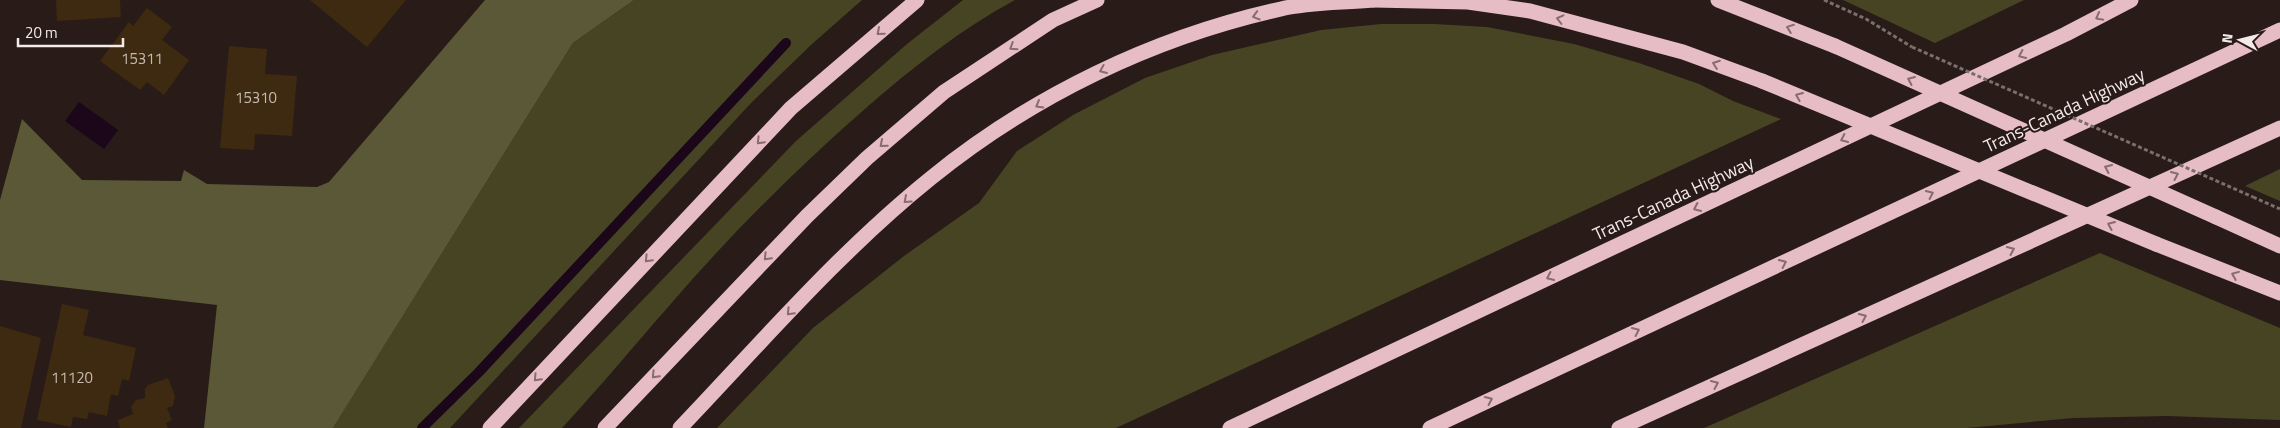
<svg xmlns="http://www.w3.org/2000/svg" width="2280" height="428" viewBox="0 0 2280 428" font-family="'Titillium Web',sans-serif">
  <style>
    .green { fill: #474424 }
    .forest { fill: #5a5836 }
    .water { fill: #1b061a }
    .lines { fill: none; stroke-linecap: round; stroke-linejoin: round }
    .stream { stroke: #1b061a; stroke-width: 10 }
    .building { fill: #3e2a10 }
    .path { stroke: #7b6f6c; stroke-width: 3; stroke-dasharray: 4 2.5; stroke-linecap: butt }
    .highway { stroke: #e6bcc5; stroke-width: 15 }
    .path-bridge { stroke: #7b6f6c; stroke-width: 3; stroke-dasharray: 4 2.5; stroke-linecap: butt }
    .highway-bridge { stroke: #e6bcc5; stroke-width: 15 }
    .oneway { stroke: #886c6e }
    .labels { text-anchor: middle; dominant-baseline: central; stroke-width: 4; stroke-linejoin: round; paint-order: stroke }
    .number-label { font-size: 15px; fill: #c6bab2 }
    .street-label { font-size: 18px; fill: #f4eae8; stroke: #291b17 }
  </style>
  <rect width="100%" height="100%" fill="#291b17"/>
  <g class="green">
    <path d="M634,0H862L812,44L751,103L450,428H333L573,43Z"/>
    <path d="M963,0H1015C961,29 912,68 866,108C796,169 729,236 669,306C633,347 599,388 562,428H519L796,141L907,44Z"/>
    <path d="M1843,0H2024L1935,43Z"/>
    <path d="M1381,24H1434L1487,27L1574,44L1639,63L1699,84L1733,101L1781,119L1116,428H717L813,328L904,256L979,203L1017,151L1073,115L1145,78L1212,55L1321,30Z"/>
    <path d="M2280,169V201L2245,186Z"/>
    <path d="M2100,253L2280,328V420L2167,416L2073,418L1967,428H1704Z"/>
  </g>
  <path class="forest" d="M485,0H634L573,43L333,428H204L217,305L0,280V200L22,119L82,180L181,181L184,170L207,184L317,187L329,182Z"/>
  <path class="water" d="M79,102L118,130L104,149L65,121Z"/>
  <g class="lines">
    <path class="stream" d="M422,428L478,373L786,43"/>
  </g>
  <g class="building">
    <path d="M56,0H120L121,17L57,21Z"/>
    <path d="M310,0H406L367,47Z"/>
    <path d="M147,8L172,27L162,40L189,60L164,95L147,82L140,90L100,61L129,22L133,26Z"/>
    <path d="M229,46L267,49L265,74L297,76L292,136L255,134L254,150L220,148Z"/>
    <path d="M62,304L89,310L83,335L136,348L129,381L122,379L118,396L111,394L107,416L89,412L87,419L73,417L71,427L37,420Z"/>
    <path d="M0,326L41,338L21,428H0Z"/>
    <path d="M168,378L175,396L173,406L167,408L172,420L166,423L168,428H120L118,420L133,414L131,407L136,400L145,398V389L148,385Z"/>
  </g>
  <g class="lines">
    <g class="path">
      <path d="M1824,0L1866,19L1912,47"/>
      <path d="M2253,197L2280,209"/>
    </g>
    <g class="highway">
      <path d="M1373,0L1468,2L1530,11L1683,52L1762,81"/>
      <path d="M1718,0L1835,46"/>
      <path d="M2216,217L2280,246"/>
      <path d="M2156,244L2280,293"/>
      <path d="M490,428L791,108L917,0"/>
      <path d="M605,428L807,216L867,158L944,92L1053,20L1097,0"/>
      <path d="M680,428C761,343 839,252 931,178C1032,96 1154,37 1281,9C1310,2 1343,3 1373,0"/>
      <path d="M1230,428L2066,34L2131,0"/>
      <path d="M1430,428L2280,30"/>
      <path d="M1619,428L2280,128"/>
    </g>
    <path class="path-bridge" d="M1912,47L2253,197"/>
    <g class="highway-bridge">
      <path d="M1835,46L2216,217"/>
      <path d="M1762,81L2156,244"/>
    </g>
  </g>
  <defs><path id="oneway-chevron" d="M-2-3.5L2.5 0L-2 3.5" fill="none" stroke-width="1.6" stroke-linecap="round" stroke-linejoin="round" transform="scale(1.25)"/></defs>
  <g class="oneway">
    <use href="#oneway-chevron" transform="translate(1256 16) rotate(164)"/>
    <use href="#oneway-chevron" transform="translate(2099 17) rotate(152)"/>
    <use href="#oneway-chevron" transform="translate(1560 19) rotate(-166)"/>
    <use href="#oneway-chevron" transform="translate(1790 28) rotate(-159)"/>
    <use href="#oneway-chevron" transform="translate(880 32) rotate(139)"/>
    <use href="#oneway-chevron" transform="translate(1013 47) rotate(147)"/>
    <use href="#oneway-chevron" transform="translate(2022 55) rotate(155)"/>
    <use href="#oneway-chevron" transform="translate(1716 64) rotate(-160)"/>
    <use href="#oneway-chevron" transform="translate(1103 70) rotate(157)"/>
    <use href="#oneway-chevron" transform="translate(1911 80) rotate(-156)"/>
    <use href="#oneway-chevron" transform="translate(1799 96) rotate(-157)"/>
    <use href="#oneway-chevron" transform="translate(1039 105) rotate(150)"/>
    <use href="#oneway-chevron" transform="translate(1844 139) rotate(155)"/>
    <use href="#oneway-chevron" transform="translate(760 141) rotate(134)"/>
    <use href="#oneway-chevron" transform="translate(883 144) rotate(139)"/>
    <use href="#oneway-chevron" transform="translate(2108 168) rotate(-156)"/>
    <use href="#oneway-chevron" transform="translate(2175 175) rotate(-24)"/>
    <use href="#oneway-chevron" transform="translate(1930 194) rotate(-25)"/>
    <use href="#oneway-chevron" transform="translate(907 200) rotate(138)"/>
    <use href="#oneway-chevron" transform="translate(1697 208) rotate(155)"/>
    <use href="#oneway-chevron" transform="translate(2111 225) rotate(-157)"/>
    <use href="#oneway-chevron" transform="translate(2011 250) rotate(-24)"/>
    <use href="#oneway-chevron" transform="translate(767 257) rotate(134)"/>
    <use href="#oneway-chevron" transform="translate(648 259) rotate(134)"/>
    <use href="#oneway-chevron" transform="translate(1783 263) rotate(-25)"/>
    <use href="#oneway-chevron" transform="translate(2235 275) rotate(-158)"/>
    <use href="#oneway-chevron" transform="translate(1550 277) rotate(155)"/>
    <use href="#oneway-chevron" transform="translate(790 312) rotate(134)"/>
    <use href="#oneway-chevron" transform="translate(1863 317) rotate(-24)"/>
    <use href="#oneway-chevron" transform="translate(1636 331) rotate(-25)"/>
    <use href="#oneway-chevron" transform="translate(655 375) rotate(134)"/>
    <use href="#oneway-chevron" transform="translate(537 378) rotate(133)"/>
    <use href="#oneway-chevron" transform="translate(1715 384) rotate(-24)"/>
    <use href="#oneway-chevron" transform="translate(1489 400) rotate(-25)"/>
  </g>
  <g class="labels">
    <g class="number-label">
      <text x="142" y="58">15311</text>
      <text x="256" y="97">15310</text>
      <text x="72" y="377">11120</text>
    </g>
    <g class="street-label">
      <text transform="translate(2064 110) rotate(-25)">Trans-Canada Highway</text>
      <text transform="translate(1673 198) rotate(-25)">Trans-Canada Highway</text>
    </g>
  </g>
  <g transform="translate(2240 40) rotate(277)" stroke="#291b17" stroke-width="4" paint-order="stroke">
  <path d="M0-4L9 19L0 12L-9 19Z" fill="#f4eae8"/>
  <text y="-8" font-size="14" font-weight="bold" text-anchor="middle" fill="#f4eae8">N</text>
  </g>
  <path d="M18 38v8h105v-8" fill="none" stroke="#f4eae8" stroke-width="2.5"/>
  <text x="25" y="38" font-size="15" fill="#f4eae8" stroke="#291b17" stroke-width="4" paint-order="stroke">20 m</text>
</svg>
